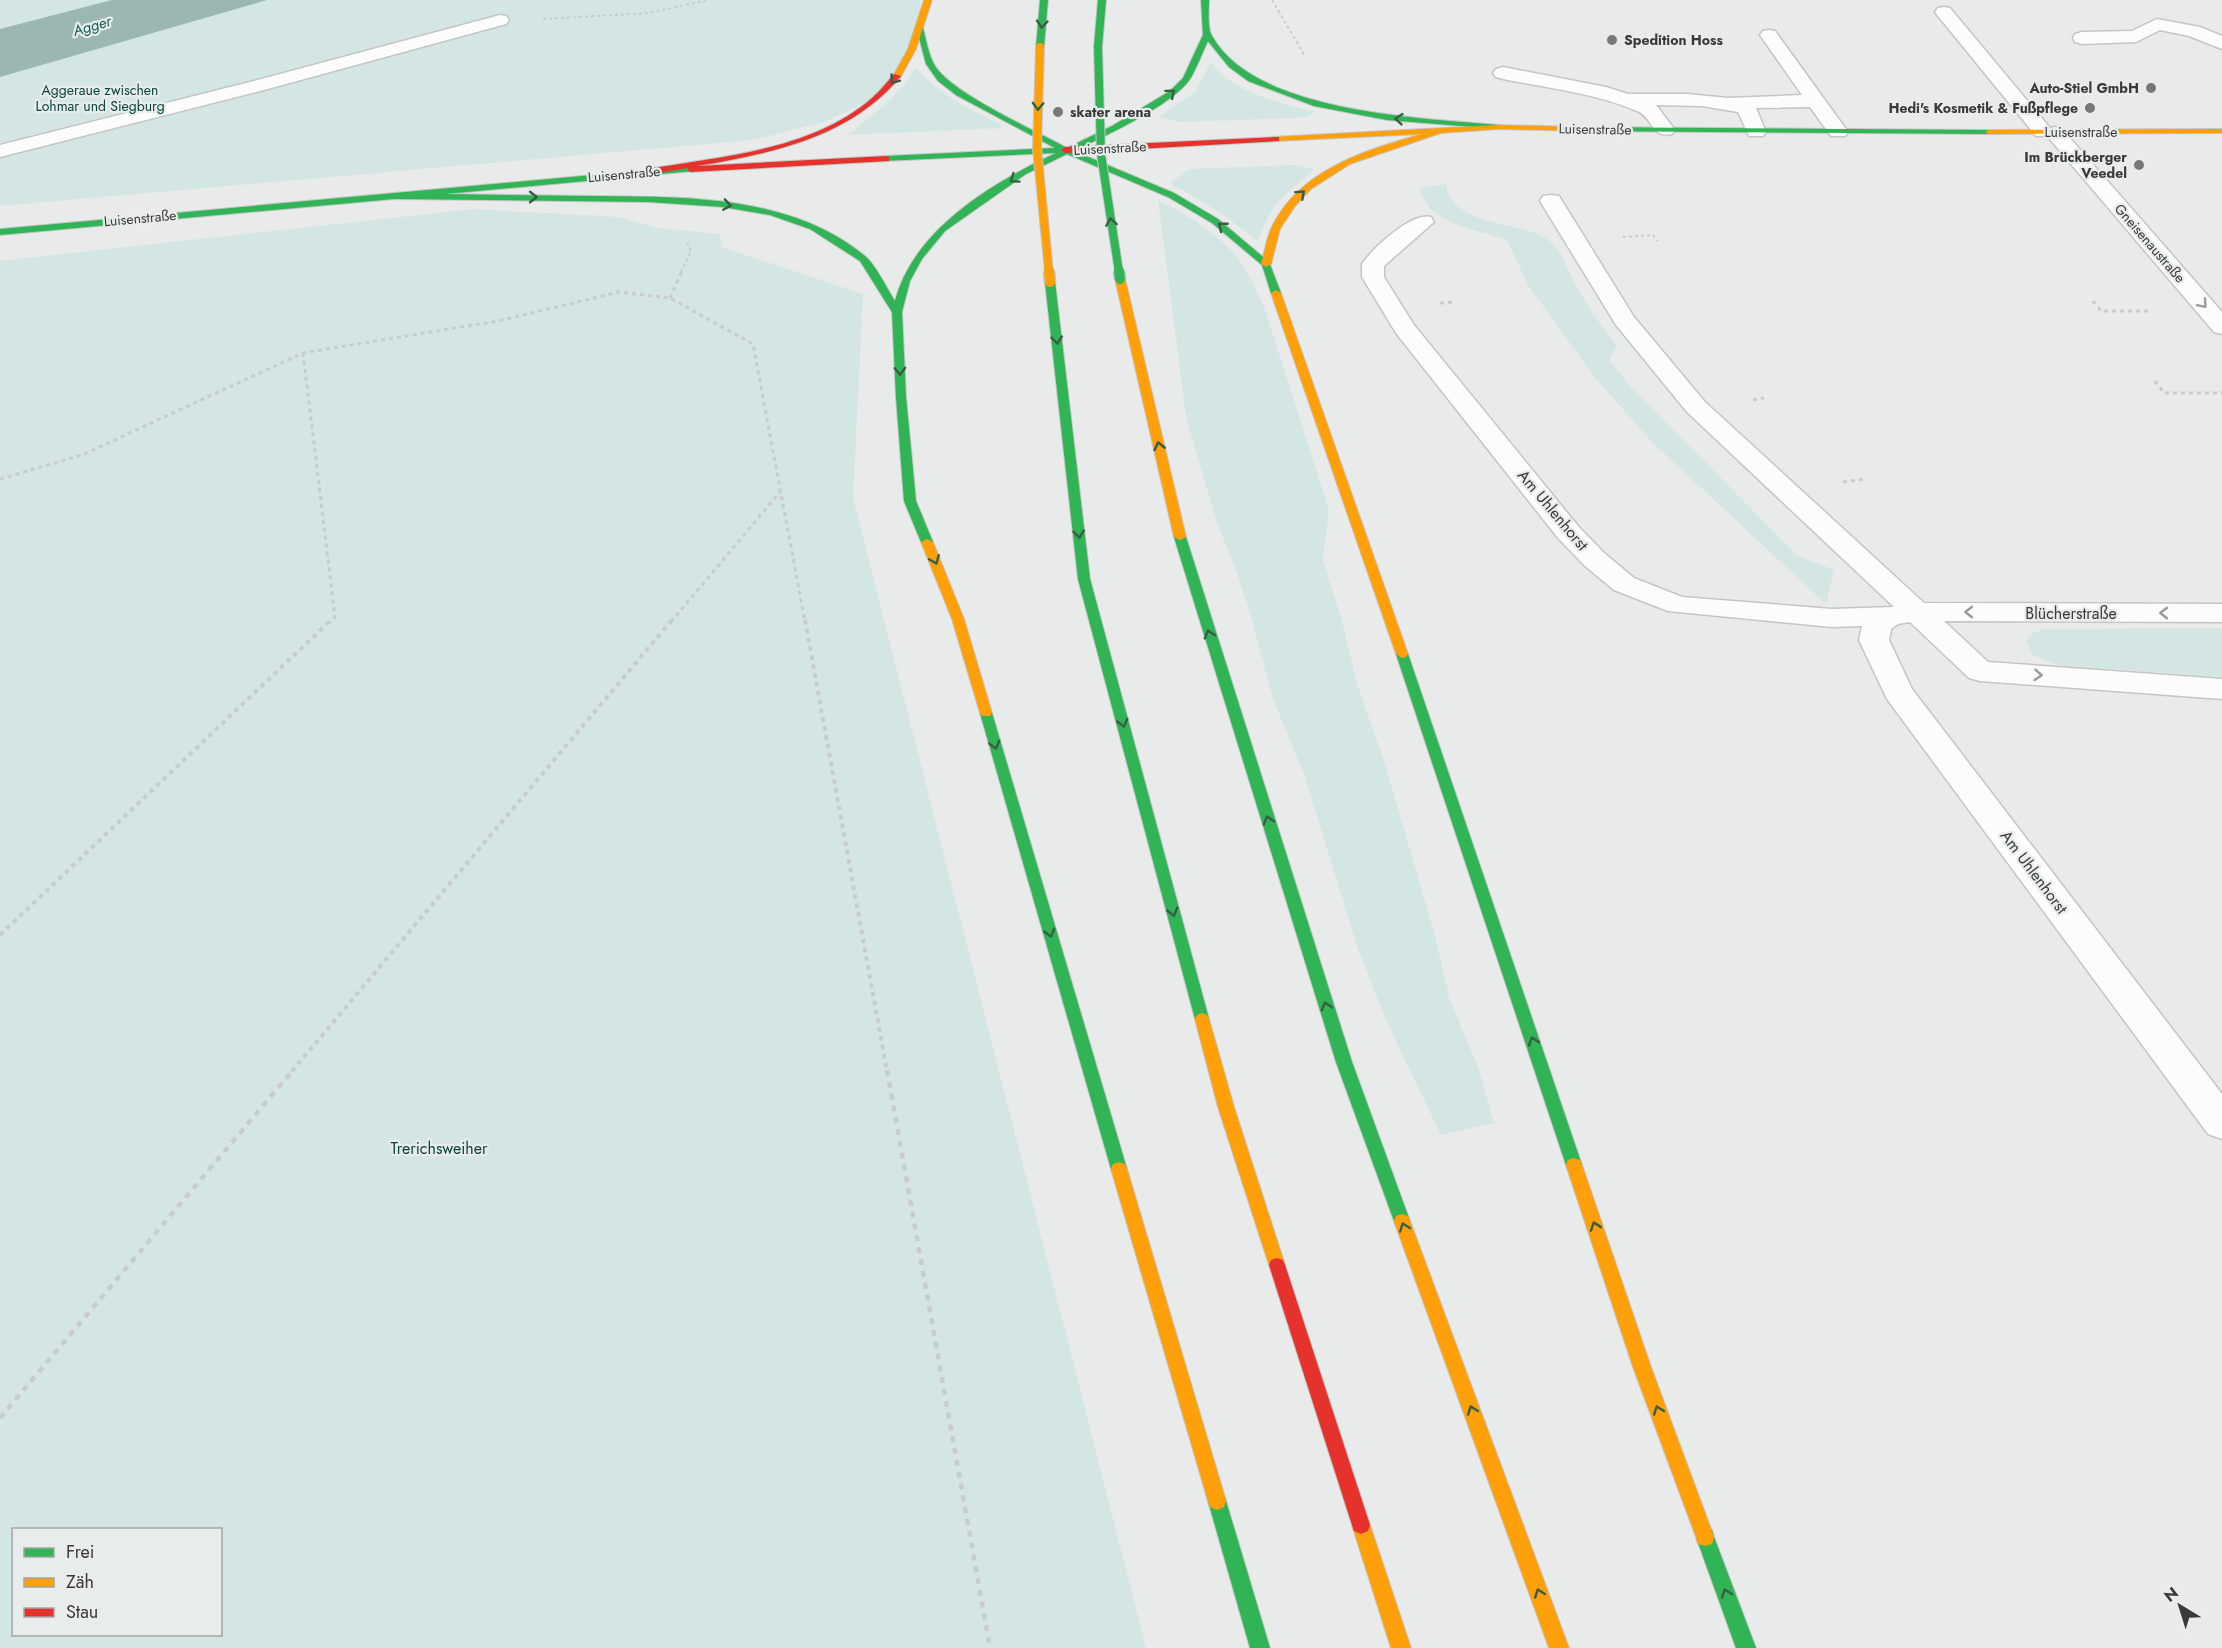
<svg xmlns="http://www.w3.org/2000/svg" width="2222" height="1648" viewBox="0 0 2222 1648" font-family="Jost,sans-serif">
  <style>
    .green { fill: #d3e6e3; fill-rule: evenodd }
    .water { fill: #9bb6b3 }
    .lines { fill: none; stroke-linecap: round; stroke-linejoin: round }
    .lane-casing { stroke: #c4c6c5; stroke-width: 3 }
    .street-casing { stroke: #c4c6c5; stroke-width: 3 }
    .fast-casing { stroke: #c4c6c5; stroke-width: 2 }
    .slow-casing { stroke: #c4c6c5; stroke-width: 2 }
    .jam-casing { stroke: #c4c6c5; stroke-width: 2 }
    .path-far3 { stroke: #cacbcb; stroke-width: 2; stroke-dasharray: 3 3; stroke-linecap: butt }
    .path-far2 { stroke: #cacbcb; stroke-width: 3; stroke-dasharray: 4 4; stroke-linecap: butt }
    .path-far1 { stroke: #cacbcb; stroke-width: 4; stroke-dasharray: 4.5 4.5; stroke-linecap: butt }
    .path { stroke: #cacbcb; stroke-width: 4.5; stroke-dasharray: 6 6; stroke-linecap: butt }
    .lane { fill: #fcfcfc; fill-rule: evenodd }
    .street { fill: #fcfcfc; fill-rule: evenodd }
    .fast { fill: #30b455; fill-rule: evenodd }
    .slow { fill: #ff9f0a; fill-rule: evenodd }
    .jam { fill: #e5322d; fill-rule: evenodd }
    .fast-bridge-far1-casing { stroke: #c4c6c5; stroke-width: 10; stroke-linecap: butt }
    .fast-bridge-casing { stroke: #c4c6c5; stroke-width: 13; stroke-linecap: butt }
    .slow-bridge-far1-casing { stroke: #c4c6c5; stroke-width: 10; stroke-linecap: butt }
    .slow-bridge-casing { stroke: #c4c6c5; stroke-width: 13; stroke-linecap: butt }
    .fast-bridge-far1 { stroke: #30b455; stroke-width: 8 }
    .fast-bridge { stroke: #30b455; stroke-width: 10 }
    .slow-bridge-far1 { stroke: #ff9f0a; stroke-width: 8 }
    .slow-bridge { stroke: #ff9f0a; stroke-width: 10 }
    .oneway { stroke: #365f42 }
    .oneway2 { stroke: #9a9b9b }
    .poi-dot { fill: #767878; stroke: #e8eceb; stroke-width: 2 }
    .labels { text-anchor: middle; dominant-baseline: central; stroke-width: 4.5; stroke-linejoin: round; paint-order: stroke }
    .far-poi-label { font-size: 14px; font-weight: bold; fill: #383a3a; stroke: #e8eceb; text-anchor: end }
    .far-park-label { font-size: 14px; fill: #06433f; stroke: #e8eceb }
    .far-street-label { font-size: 14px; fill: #383a3a; stroke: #e8eceb }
    .far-water-label { font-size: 15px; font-style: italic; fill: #0f5f59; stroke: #e8eceb }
    .street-label { font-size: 16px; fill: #383a3a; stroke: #e8eceb }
    .park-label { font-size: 16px; fill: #06433f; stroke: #e8eceb }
  </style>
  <rect width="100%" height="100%" fill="#e9ebea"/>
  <g class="green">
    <path d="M0,0H921L909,61L873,99L824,122L753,140L0,206Z"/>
    <path d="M1211,62C1229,91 1285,105 1316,112L1308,116L1296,118L1178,122L1159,117L1196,91Z"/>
    <path d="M915,68C940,94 968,110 1001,124V128L848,135L887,103L904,85Z"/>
    <path d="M1296,165L1314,169C1285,197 1271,200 1258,242C1231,219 1204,201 1172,185L1171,182L1190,169Z"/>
    <path d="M1446,184C1451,226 1515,220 1545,238C1561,248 1565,265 1573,280C1586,304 1600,325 1617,346L1609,359L1630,386L1798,556L1834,570L1826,604L1653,443L1595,378L1528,285L1507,240C1477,229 1427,225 1420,188Z"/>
    <path d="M1158,200C1184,213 1210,229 1231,250C1246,265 1255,288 1264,307L1329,510L1323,560L1342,621L1357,684L1384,761L1434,932L1450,1000L1478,1067L1494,1123L1441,1135L1386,1020L1358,949L1304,774L1273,699L1252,620L1236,570L1217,523L1186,417Z"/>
    <path d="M473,209L619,217L658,228L719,234L722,247L863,294L853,498L1146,1648H0V261ZM14,1530H220V1634H14Z"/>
    <path d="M2222,628V677L2058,665L2033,655L2026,641L2032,633L2044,629Z"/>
  </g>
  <path class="water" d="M112,0H267L0,77V29Z"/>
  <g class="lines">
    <defs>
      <g id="lane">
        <path d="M1944,7L1950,8L2050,128L2053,132L2050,136H2036L1938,16L1935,12L1938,8Z"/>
        <path d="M500,15L506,16L509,20L506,24L264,90L0,157V145L250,82Z"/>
        <path d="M2157,19L2200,27L2222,36V49L2189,36L2160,30L2136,42L2082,44L2075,42L2073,38L2075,34L2082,32L2132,31Z"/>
        <path d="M1769,30L1775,31L1848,132L1845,136H1831L1810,107L1756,108L1766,132L1763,136H1749L1738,112L1702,106L1656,105L1675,130L1672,134C1651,139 1653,117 1637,111C1595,93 1548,88 1503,79L1496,77L1493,73L1496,69L1503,67L1606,87L1628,94H1687L1728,98L1802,95L1760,35L1763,31Z"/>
      </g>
      <g id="street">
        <path d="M2055,127L2062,129L2222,312V334L2214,332L2048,137L2045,133L2048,129Z"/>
        <path d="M1551,195L1559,196L1562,201L1634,317L1705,402L1924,603L2222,604V622L1944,621L1988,662L2222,679V699L1980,681L1969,678L1910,622L1898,624L1891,629L1889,640L1912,689L2222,1094V1139L2208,1134L1887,699L1859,640L1862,626L1832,627L1668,611L1614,590L1584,565L1558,538L1396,333L1362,277V264C1373,248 1411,212 1431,217L1434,222L1384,266V277L1414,325L1578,526L1604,553L1634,578L1682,597L1832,609L1894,607L1687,412L1616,325L1540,201L1543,196Z"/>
      </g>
      <g id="fast">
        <path d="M1040,0H1048L1044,47L1040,49L1036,47Z"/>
        <path d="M1098,0H1106L1102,47L1098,49L1094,47Z"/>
        <path d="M1201,0H1209C1209,10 1207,27 1212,36C1255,113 1421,118 1499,125L1503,127L1499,129L1387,120L1314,106L1248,81L1229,67L1208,41C1202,53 1197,68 1190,79C1173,105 1103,137 1074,151L1174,193L1218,219L1269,262L1281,293L1279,295L1271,293L1262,265L1212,223L1168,197L1067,154L1026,174L945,231L922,259L910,281L902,312L906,397L916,501L933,542L927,545L921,542L904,501L896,397L892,312L860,261L810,229L770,215L723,207L648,202L394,199L0,235V229L691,166L695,169L694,171L445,194C494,195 542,195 591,196C683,197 790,194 865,256C876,265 887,289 895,301C914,229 992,183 1056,153L883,161V157L886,156L1055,148L956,95L938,81L926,64L916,26L923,28C926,39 928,53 934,64C948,92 1037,131 1067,148L1112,126L1170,91L1183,78L1203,35Z"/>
        <path d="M1577,127L1989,130L1993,132L1989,134L1580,131L1576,129Z"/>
        <path d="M1050,279L1055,282L1090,579L1209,1019L1207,1023L1202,1025L1197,1023L1195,1019L1078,579L1045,282Z"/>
        <path d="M1180,534L1186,537L1352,1062L1410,1221L1408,1226L1402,1228L1396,1226L1394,1221L1336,1062L1174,537Z"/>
        <path d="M1402,650L1408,654L1582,1165L1580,1170L1574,1172L1568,1170L1566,1165L1396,654Z"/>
        <path d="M986,709L992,713L1127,1169L1125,1174L1119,1176L1113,1174L1111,1169L980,713Z"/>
        <path d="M1217,1492L1224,1495L1226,1501L1270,1648H1250L1208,1501L1210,1495Z"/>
        <path d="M1705,1528L1712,1530L1714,1537L1756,1648H1736L1696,1537L1698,1530Z"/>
      </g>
      <g id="slow">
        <path d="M924,0H932L916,49L900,78H894L893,76L908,49Z"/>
        <path d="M1499,125L1580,127L1584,129L1580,131L1499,129L1441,133L1350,164L1311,189L1295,206L1280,229L1271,264L1266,267L1261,264C1265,252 1266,240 1271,229C1298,170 1366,150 1422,134L1276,141H1273V137Z"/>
        <path d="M2222,129V133L1989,134L1985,132L1989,130Z"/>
        <path d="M1120,276L1125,279L1186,537L1180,540L1174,537L1115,279Z"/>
        <path d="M1276,290L1281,293L1408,654L1406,657L1402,658L1396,654L1271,293Z"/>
        <path d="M927,539L933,542L964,619L992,713L990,716H982L980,713L952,619L921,542Z"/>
        <path d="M1202,1013L1207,1015L1209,1019L1234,1107L1285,1265L1283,1270L1277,1272L1271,1270L1269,1265L1218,1107L1195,1019L1197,1015Z"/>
        <path d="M1574,1158L1580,1160L1582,1165L1651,1367L1714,1537L1712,1544L1705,1546L1698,1544L1696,1537L1633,1367L1566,1165L1568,1160Z"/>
        <path d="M1119,1162L1125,1164L1127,1169L1226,1501L1224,1507L1217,1510L1210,1507L1208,1501L1111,1169L1113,1164Z"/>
        <path d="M1402,1214L1408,1216L1410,1221L1569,1648H1549L1394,1221L1396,1216Z"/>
        <path d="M1361,1516L1368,1519L1411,1648H1391L1352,1525L1354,1519Z"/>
      </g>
      <g id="jam">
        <path d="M894,74L901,76C850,138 772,153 697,166L886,156L889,157V161L691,172L688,171V168L653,174L649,171L653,168C726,156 814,149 872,98C880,91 887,82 894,74Z"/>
        <path d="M1276,137H1279V141L1065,153L1061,150L1065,147Z"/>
        <path d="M1277,1258L1283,1260L1285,1265L1370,1525L1368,1531L1361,1534L1354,1531L1352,1525L1269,1265L1271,1260Z"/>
      </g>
    </defs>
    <use href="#lane" class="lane-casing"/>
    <use href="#street" class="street-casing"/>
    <use href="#fast" class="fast-casing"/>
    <use href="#slow" class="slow-casing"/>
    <use href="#jam" class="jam-casing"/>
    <g class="path-far3">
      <path d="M1272,0L1305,56"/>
      <path d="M543,19L649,13L707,0"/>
      <path d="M1623,237L1653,235L1658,241"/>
      <path d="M681,272L691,251L687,241"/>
    </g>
    <g class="path-far2">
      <path d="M670,298L682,271"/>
      <path d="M2093,301L2101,311H2150"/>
      <path d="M1440,303L1454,302"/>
      <path d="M303,353L335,617L330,622"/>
      <path d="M2155,381L2164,393H2222"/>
      <path d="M1753,400L1764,398"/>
      <path d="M0,479L82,455L303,353L498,321L619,292L670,298L753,344L805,622"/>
      <path d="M1843,482L1866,479"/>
      <path d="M671,622L780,492"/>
    </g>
    <g class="path-far1">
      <path d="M805,620L887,1071"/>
      <path d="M0,935L331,620"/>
      <path d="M292,1071L672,620"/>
    </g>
    <g class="path">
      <path d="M887,1070L990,1648"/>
      <path d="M0,1418L293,1070"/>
    </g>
    <use href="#lane" class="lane"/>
    <use href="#street" class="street"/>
    <use href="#fast" class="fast"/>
    <use href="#slow" class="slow"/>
    <use href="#jam" class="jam"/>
    <defs>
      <path id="fast-bridge-far1" d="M1098,47L1101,154L1119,272"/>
      <path id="fast-bridge" d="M1119,271L1120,279"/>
      <path id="slow-bridge-far1" d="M1040,47L1037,148L1049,272"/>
      <path id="slow-bridge" d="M1049,271L1050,282"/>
    </defs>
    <use href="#fast-bridge-far1" class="fast-bridge-far1-casing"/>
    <use href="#fast-bridge" class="fast-bridge-casing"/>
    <use href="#slow-bridge-far1" class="slow-bridge-far1-casing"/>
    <use href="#slow-bridge" class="slow-bridge-casing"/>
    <use href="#fast-bridge-far1" class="fast-bridge-far1"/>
    <use href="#fast-bridge" class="fast-bridge"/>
    <use href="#slow-bridge-far1" class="slow-bridge-far1"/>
    <use href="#slow-bridge" class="slow-bridge"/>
  </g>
  <defs><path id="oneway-chevron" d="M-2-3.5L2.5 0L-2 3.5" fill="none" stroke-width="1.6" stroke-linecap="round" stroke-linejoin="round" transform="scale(1.5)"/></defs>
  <g class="oneway">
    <use href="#oneway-chevron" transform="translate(1042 24) rotate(95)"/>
    <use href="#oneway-chevron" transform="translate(894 80) rotate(126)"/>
    <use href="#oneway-chevron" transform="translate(1171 93) rotate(-40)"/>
    <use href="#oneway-chevron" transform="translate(1038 106) rotate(92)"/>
    <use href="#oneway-chevron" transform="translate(1399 119) rotate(-175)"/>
    <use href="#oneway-chevron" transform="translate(1014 179) rotate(145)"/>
    <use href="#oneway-chevron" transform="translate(1301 194) rotate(-42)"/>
    <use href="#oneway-chevron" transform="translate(533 197)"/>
    <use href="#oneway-chevron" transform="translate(727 205) rotate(9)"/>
    <use href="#oneway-chevron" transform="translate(1111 222) rotate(-99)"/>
    <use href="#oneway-chevron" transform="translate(1222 226) rotate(-141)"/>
    <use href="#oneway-chevron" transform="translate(1057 340) rotate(84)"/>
    <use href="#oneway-chevron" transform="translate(900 371) rotate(88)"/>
    <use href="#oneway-chevron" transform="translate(1159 446) rotate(-103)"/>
    <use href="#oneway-chevron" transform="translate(1079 534) rotate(84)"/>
    <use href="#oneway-chevron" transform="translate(935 560) rotate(68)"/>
    <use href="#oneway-chevron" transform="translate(1209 634) rotate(-107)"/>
    <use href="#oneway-chevron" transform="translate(1123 723) rotate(75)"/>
    <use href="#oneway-chevron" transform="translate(995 745) rotate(74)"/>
    <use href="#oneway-chevron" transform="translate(1268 820) rotate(-107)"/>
    <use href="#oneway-chevron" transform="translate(1173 912) rotate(75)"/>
    <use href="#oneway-chevron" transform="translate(1050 933) rotate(74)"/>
    <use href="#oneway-chevron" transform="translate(1326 1006) rotate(-107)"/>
    <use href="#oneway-chevron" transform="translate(1533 1041) rotate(-109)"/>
    <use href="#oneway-chevron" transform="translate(1595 1226) rotate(-109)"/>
    <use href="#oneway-chevron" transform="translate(1404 1227) rotate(-110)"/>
    <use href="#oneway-chevron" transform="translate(1472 1410) rotate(-110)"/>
    <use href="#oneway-chevron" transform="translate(1658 1410) rotate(-110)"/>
    <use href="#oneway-chevron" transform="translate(1539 1593) rotate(-110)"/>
    <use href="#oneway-chevron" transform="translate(1726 1593) rotate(-110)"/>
  </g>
  <g class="oneway2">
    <use href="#oneway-chevron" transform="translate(2203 304) rotate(49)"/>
    <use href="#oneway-chevron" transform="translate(1969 612) rotate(-180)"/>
    <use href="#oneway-chevron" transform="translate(2164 613) rotate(-180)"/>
    <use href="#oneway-chevron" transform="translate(2038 675) rotate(4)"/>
  </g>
  <g class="poi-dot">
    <circle cx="1612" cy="40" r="6"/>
    <circle cx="2151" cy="88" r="6"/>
    <circle cx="2090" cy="108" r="6"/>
    <circle cx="1058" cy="112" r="6"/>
    <circle cx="2139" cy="165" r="6"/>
  </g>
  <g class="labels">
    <g class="far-poi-label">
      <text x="1624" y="40" text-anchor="start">Spedition Hoss</text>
      <text x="2139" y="88">Auto-Stiel GmbH</text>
      <text x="2078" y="108">Hedi's Kosmetik &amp; Fußpflege</text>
      <text x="1070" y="112" text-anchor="start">skater arena</text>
      <text x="2127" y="157">Im Brückberger<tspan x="2127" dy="16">Veedel</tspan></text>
    </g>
    <g class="far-park-label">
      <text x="100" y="90">Aggeraue zwischen<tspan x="100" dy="16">Lohmar und Siegburg</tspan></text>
    </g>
    <g class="far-street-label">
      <text transform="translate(1595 129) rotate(1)">Luisenstraße</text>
      <text x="2081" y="132">Luisenstraße</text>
      <text transform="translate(1110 148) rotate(-3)">Luisenstraße</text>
      <text transform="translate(624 174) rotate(-5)">Luisenstraße</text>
      <text transform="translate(140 218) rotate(-5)">Luisenstraße</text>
      <text transform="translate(2150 243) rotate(49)">Gneisenaustraße</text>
    </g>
    <g class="far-water-label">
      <text transform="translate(92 26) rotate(-16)">Agger</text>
    </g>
    <g class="street-label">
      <text transform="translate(1553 510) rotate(50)">Am Uhlenhorst</text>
      <text x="2071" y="613">Blücherstraße</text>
      <text transform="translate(2034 872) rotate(53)">Am Uhlenhorst</text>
    </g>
    <g class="park-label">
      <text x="439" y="1148">Trerichsweiher</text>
    </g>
  </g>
  <rect x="12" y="1528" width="210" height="108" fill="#e8eceb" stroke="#a2a5a4" stroke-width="1.5"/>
  <rect x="24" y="1548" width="30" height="9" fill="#30b455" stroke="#a2a5a4" stroke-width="1.5"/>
  <text x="66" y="1558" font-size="18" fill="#383a3a">Frei</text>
  <rect x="24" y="1578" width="30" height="9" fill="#ff9f0a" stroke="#a2a5a4" stroke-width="1.5"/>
  <text x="66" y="1588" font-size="18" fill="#383a3a">Zäh</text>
  <rect x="24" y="1608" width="30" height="9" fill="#e5322d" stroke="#a2a5a4" stroke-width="1.5"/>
  <text x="66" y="1618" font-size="18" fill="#383a3a">Stau</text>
  <g transform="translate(2180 1606) rotate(322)" stroke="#e8eceb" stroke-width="4.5" paint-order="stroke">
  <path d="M0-4.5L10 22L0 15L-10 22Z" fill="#383a3a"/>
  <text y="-9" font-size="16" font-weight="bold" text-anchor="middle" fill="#383a3a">N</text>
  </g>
</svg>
